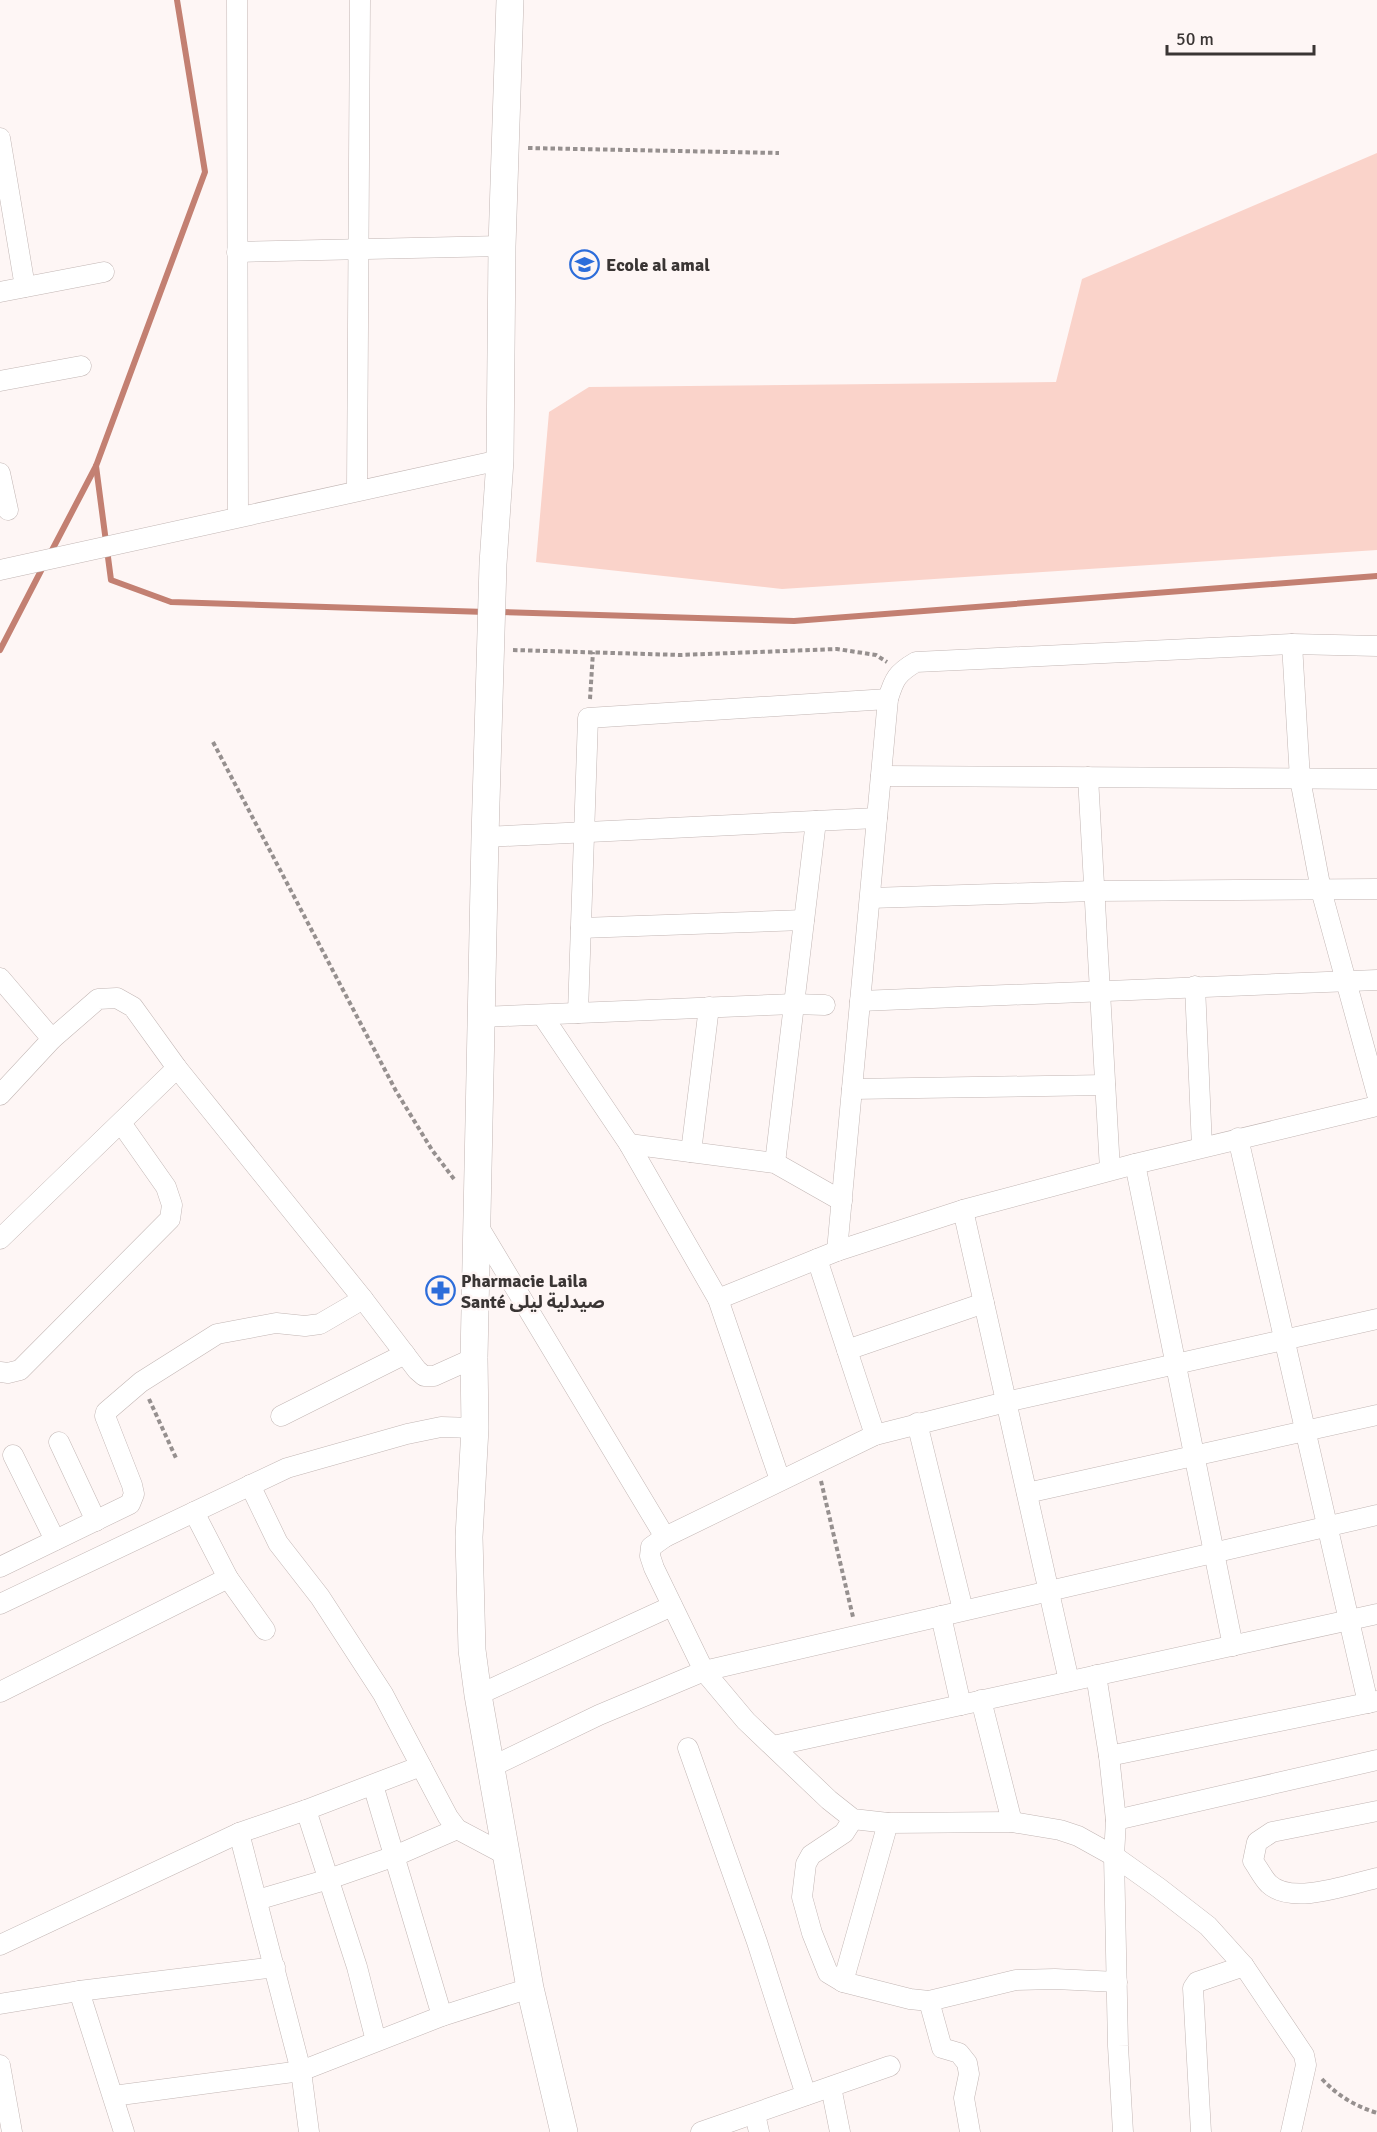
<svg xmlns="http://www.w3.org/2000/svg" width="1377" height="2132" viewBox="0 0 1377 2132" font-family="Signika,'Noto Sans Arabic',sans-serif">
  <style>
    .green { fill: #fad3ca }
    .lines { fill: none; stroke-linecap: round; stroke-linejoin: round }
    .stream { stroke: #c38072; stroke-width: 6 }
    .street-casing { stroke: #c2b6b4; stroke-width: 21 }
    .secondary-casing { stroke: #c2b6b4; stroke-width: 28 }
    .path { stroke: #96908f; stroke-width: 4; stroke-dasharray: 4.5 3; stroke-linecap: butt }
    .street { stroke: #fff; stroke-width: 20 }
    .secondary { stroke: #fff; stroke-width: 27 }
    .labels { text-anchor: middle; dominant-baseline: central; stroke-width: 5; stroke-linejoin: round; paint-order: stroke }
    .poi-label { font-size: 18px; font-weight: bold; fill: #3a3534; stroke: #fef6f5; text-anchor: start }
  </style>
  <rect width="100%" height="100%" fill="#fef6f5"/>
  <path class="green" d="M1377,153V550L782,589L536,562L549,412L589,387L1056,382L1082,279Z"/>
  <g class="lines">
    <g class="stream">
      <path d="M96,466L111,580L171,602L486,612"/>
      <path d="M50,554L96,466L205,172L177,0"/>
      <path d="M500,612L794,621L1377,576"/>
      <path d="M0,650L45,563"/>
    </g>
    <defs>
      <g id="street">
        <path d="M237,0L238,517"/>
        <path d="M0,138L25,287"/>
        <path d="M237,252L502,246"/>
        <path d="M0,292L104,272"/>
        <path d="M0,381L81,366"/>
        <path d="M0,473L8,510"/>
        <path d="M357,490L360,0"/>
        <path d="M0,570L500,460"/>
        <path d="M1292,644L1300,779L1321,890L1377,1094"/>
        <path d="M881,776L1377,779"/>
        <path d="M1088,777L1110,1170"/>
        <path d="M485,837L877,818"/>
        <path d="M870,898L1094,891L1377,889"/>
        <path d="M581,928L804,920"/>
        <path d="M0,978L52,1039"/>
        <path d="M1195,986L1202,1147"/>
        <path d="M860,1001L1377,980"/>
        <path d="M578,1013L588,718L888,699"/>
        <path d="M542,1015L629,1144L718,1299L780,1480"/>
        <path d="M481,1017L794,1004L825,1005"/>
        <path d="M852,1089L1105,1085"/>
        <path d="M0,1095L52,1039L98,999L117,998L133,1007L177,1068L363,1299L417,1370L424,1376H434L474,1358"/>
        <path d="M1238,1138L1368,1703"/>
        <path d="M629,1144L775,1163L842,1201"/>
        <path d="M691,1152L709,1007"/>
        <path d="M775,1163L816,821"/>
        <path d="M1135,1164L1233,1646"/>
        <path d="M963,1210L1069,1681"/>
        <path d="M478,1226L665,1537"/>
        <path d="M0,1239L177,1068"/>
        <path d="M837,1251L888,699C894,679 897,673 916,662L1292,644L1377,646"/>
        <path d="M817,1259L875,1435"/>
        <path d="M718,1299L837,1251L963,1210L1135,1164L1377,1106"/>
        <path d="M847,1350L984,1303"/>
        <path d="M0,1372L8,1373L20,1370L170,1219L172,1205L166,1187L121,1123"/>
        <path d="M281,1416L405,1354"/>
        <path d="M917,1423L963,1610"/>
        <path d="M59,1442L96,1521"/>
        <path d="M13,1455L55,1540"/>
        <path d="M250,1485L278,1543L320,1597L383,1694L421,1766"/>
        <path d="M1027,1493L1377,1415"/>
        <path d="M194,1512L228,1578L265,1630"/>
        <path d="M0,1567L130,1504L134,1494L132,1485L105,1416L106,1412L141,1382L217,1334L276,1323L305,1326L320,1324L363,1299"/>
        <path d="M0,1604L287,1468L407,1434L441,1427L475,1428"/>
        <path d="M941,1616L961,1705"/>
        <path d="M1096,1675L1109,1756L1116,1820L1114,1856L1118,2046L1123,2132"/>
        <path d="M0,1692L228,1578"/>
        <path d="M478,1695L672,1606"/>
        <path d="M981,1700L1012,1822"/>
        <path d="M773,1746L1377,1614"/>
        <path d="M688,1748L757,1942L806,2095"/>
        <path d="M1109,1756L1377,1701"/>
        <path d="M489,1768L599,1715L704,1671L1377,1515"/>
        <path d="M373,1785L442,2016"/>
        <path d="M306,1810L357,1967L376,2041"/>
        <path d="M1377,1811L1272,1832L1257,1842L1253,1861C1258,1868 1263,1878 1269,1884C1292,1906 1350,1884 1377,1878"/>
        <path d="M853,1819L844,1833L811,1855L806,1864L802,1897L812,1933L828,1973L843,1982L910,1999L929,2001L1016,1980L1055,1979L1117,1982"/>
        <path d="M1116,1820L1377,1760"/>
        <path d="M239,1833L301,2071L309,2132"/>
        <path d="M257,1900L329,1879L395,1856L457,1829"/>
        <path d="M0,1945L239,1833L306,1810L421,1766L448,1817L457,1829L506,1855"/>
        <path d="M843,1982L888,1823"/>
        <path d="M79,1991L124,2132"/>
        <path d="M929,2001L942,2048L959,2053L967,2063L969,2074L964,2098L970,2132"/>
        <path d="M0,2004L79,1991L275,1967"/>
        <path d="M0,2065L12,2132"/>
        <path d="M831,2087L840,2132"/>
        <path d="M113,2096L301,2071L442,2016L530,1988"/>
        <path d="M755,2114L759,2132"/>
        <path d="M701,2132L890,2066"/>
        <path d="M1201,2132L1193,1988L1197,1982L1244,1966"/>
        <path d="M1291,2132L1306,2065L1304,2055L1244,1966L1208,1926L1159,1888L1114,1856L1078,1836L1060,1830L1012,1822L888,1823L853,1819L829,1800L746,1721L704,1671L654,1568L650,1556L651,1547L665,1537L875,1435L1006,1402L1377,1319"/>
      </g>
      <path id="secondary" d="M510,0L502,246L500,460L493,564L485,837L474,1358L475,1428L469,1537L472,1650L478,1695L530,1988L564,2132"/>
    </defs>
    <use href="#street" class="street-casing"/>
    <use href="#secondary" class="secondary-casing"/>
    <g class="path">
      <path d="M528,148L779,153"/>
      <path d="M513,650L680,655L837,649L876,655L887,662"/>
      <path d="M590,699L593,652"/>
      <path d="M213,742L396,1091L432,1150L454,1179"/>
      <path d="M149,1399L176,1458"/>
      <path d="M821,1481L853,1617"/>
      <path d="M1322,2079C1338,2096 1355,2106 1377,2113"/>
    </g>
    <use href="#street" class="street"/>
    <use href="#secondary" class="secondary"/>
  </g>
  <defs>
    <symbol id="university-ring" viewBox="-11 -11 22 22"><circle r="9.5" fill="#fef6f5" stroke="#2d6dda" stroke-width="1.5"/><path d="M0-5L7-2L0 1L-7-2ZM-4 1L0 2.5L4 1V4Q0 6-4 4Z" fill="#2d6dda"/></symbol>
    <symbol id="pharmacy-ring" viewBox="-11 -11 22 22"><circle r="9.5" fill="#fef6f5" stroke="#2d6dda" stroke-width="1.5"/><path d="M-2-6h4v4h4v4h-4v4h-4v-4h-4v-4h4Z" fill="#2d6dda"/></symbol>
  </defs>
  <g fill-rule="evenodd">
    <use href="#university-ring" x="568" y="248" width="33" height="33"/>
    <use href="#pharmacy-ring" x="424" y="1274" width="33" height="33"/>
  </g>
  <g class="labels">
    <g class="poi-label">
      <text x="606" y="265">Ecole al amal</text>
      <text x="461" y="1281">Pharmacie Laila<tspan x="461" dy="21">Santé صيدلية ليلى</tspan></text>
    </g>
  </g>
  <path d="M1167 45v9h147v-9" fill="none" stroke="#3a3534" stroke-width="3"/>
  <text x="1176" y="45" font-size="18" fill="#3a3534" stroke="#fef6f5" stroke-width="4.5" paint-order="stroke">50 m</text>
</svg>
